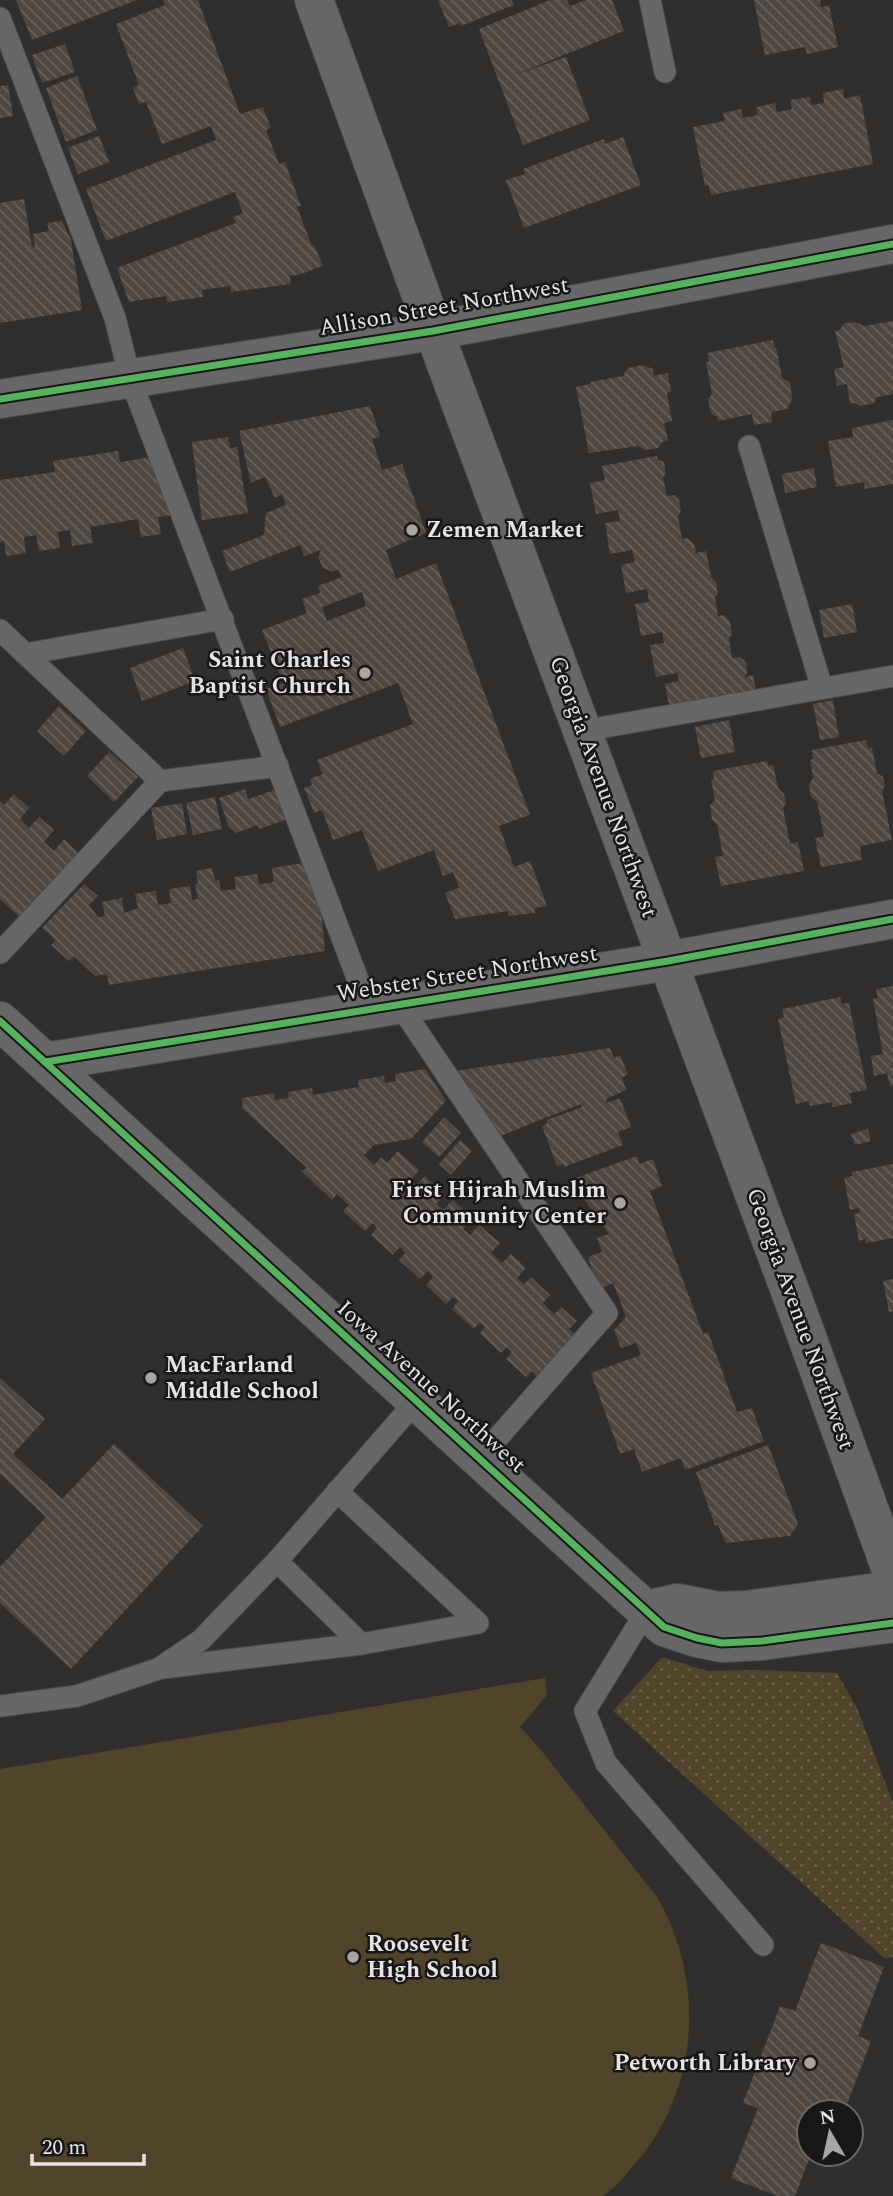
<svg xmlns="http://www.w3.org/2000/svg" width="893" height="2196" viewBox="0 0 893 2196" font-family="Spectral,serif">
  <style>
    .grass { fill: #51442b }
    .park { fill: url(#park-dots) }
    .building { fill: url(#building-back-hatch); fill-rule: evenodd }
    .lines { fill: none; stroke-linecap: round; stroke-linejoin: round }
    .service-casing { stroke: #4d4c4c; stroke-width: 23 }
    .minor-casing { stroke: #4d4c4c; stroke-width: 40 }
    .tertiary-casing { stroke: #4d4c4c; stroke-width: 40 }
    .trunk-casing { stroke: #4d4c4c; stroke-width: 40 }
    .service { stroke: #686767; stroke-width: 21 }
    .minor { stroke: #686767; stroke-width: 38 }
    .tertiary { stroke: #686767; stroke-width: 38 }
    .trunk { stroke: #686666; stroke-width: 38 }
    .cycleway-casing { stroke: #181616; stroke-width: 11 }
    .cycleway { stroke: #56b35d; stroke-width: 7 }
    .poi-dot { fill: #a7a5a4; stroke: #181616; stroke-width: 2.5 }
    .labels { text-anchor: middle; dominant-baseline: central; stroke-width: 5; stroke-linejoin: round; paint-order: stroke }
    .street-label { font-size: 23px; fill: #e7e4e4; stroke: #181616 }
    .poi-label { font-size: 23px; font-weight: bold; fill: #e7e4e4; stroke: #181616; text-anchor: start }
  </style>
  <defs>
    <pattern id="park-dots" width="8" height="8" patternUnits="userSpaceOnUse" patternTransform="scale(1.75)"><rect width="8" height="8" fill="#51442b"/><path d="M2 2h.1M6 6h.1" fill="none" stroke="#6a5f4a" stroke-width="1.8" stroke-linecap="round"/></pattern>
    <pattern id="building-back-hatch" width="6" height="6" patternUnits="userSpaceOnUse" patternTransform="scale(1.75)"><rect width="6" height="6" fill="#4f4640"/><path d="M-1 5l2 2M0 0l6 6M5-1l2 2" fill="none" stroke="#68615b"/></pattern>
  </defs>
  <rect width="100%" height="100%" fill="#312f2e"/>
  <path class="grass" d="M545,1678L547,1695L520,1727L540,1749L657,1897C706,1982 700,2091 633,2166C624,2177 615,2188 603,2196H0V1769Z"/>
  <path class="park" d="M662,1657L707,1671L753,1670L837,1673L857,1708L893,1803V1957L885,1959L613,1711Z"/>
  <g class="building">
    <path d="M16,0H137L32,40Z"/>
    <path d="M163,0H198L240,114L263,107L271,128L266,130L279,164L285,162L301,206L297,207L312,246L314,245L323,266L298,275L290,276L291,284L231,292L230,286L202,290L203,297L167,302L166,296L129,302L117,268L236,223L233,217L243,213L235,192L106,241L86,189L216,140L211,126L162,144L146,102L139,104L133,88L139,85L116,24L165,5Z"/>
    <path d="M438,0H512L514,5L461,26L460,23L449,27Z"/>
    <path d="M550,0H567L570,6L586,0H612L624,31L514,75L566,57L590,120L523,145L479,29Z"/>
    <path d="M754,0H820L821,7L829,6L838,47L807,54L805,47L765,55Z"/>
    <path d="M65,44L75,72L42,83L32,55Z"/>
    <path d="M77,76L97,130L66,142L46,88Z"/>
    <path d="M8,85L13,116L0,118V86Z"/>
    <path d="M843,89L844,99L860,95L873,164L711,195L708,185L705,186L693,127L725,121L723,113L741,109L743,118L758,115L756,107L775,103L777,112L792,109L790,100L810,97L811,105L824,103L823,93Z"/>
    <path d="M99,136L109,162L78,174L68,148Z"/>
    <path d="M623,137L641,185L524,228L506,180L525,174L523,169L604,139L605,144Z"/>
    <path d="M24,199L32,247H35L33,234L49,231L47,223L62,221L71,240L82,310L0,323V203Z"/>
    <path d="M893,321V394L877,397L874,403L860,406L855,403L850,404L847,384L837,386L834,369L844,367L835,331L840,330L844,323L855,322L864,326Z"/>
    <path d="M773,340L774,348L776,347L782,378L790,382L792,399L787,409L771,412L772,422L754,425L752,414L718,421L717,417L711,413L708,399L712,394L706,362H709L707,353Z"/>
    <path d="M643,365L653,369L654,376L668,373L671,392L667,393L672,421L664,423L668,440L662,442L658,448L645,450L638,446L589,453L576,387L590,384V382L623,376L628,368Z"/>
    <path d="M370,406L380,436L372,439L382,470L402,464L426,533L386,550L396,579L436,563L530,815L499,826L514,867L530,861L547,906L535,908V913L508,916V911L455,919L445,893L459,888L453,872L443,876L434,850L378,871L362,830L333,840L322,810L314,813L304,788L312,785L310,779L323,774L317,760L413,724L398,683L280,727L266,689L283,683L262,630L307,613L302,599L320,593L318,586L342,577L338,569L333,572L323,568L318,557L321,550L304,556L300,545L230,572L222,551L264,535L266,513L286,505L282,494L275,498L265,477L251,483L239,431ZM362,592L366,606L327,621L322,607Z"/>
    <path d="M893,420V484L865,489L864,482L836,487L828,441L853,437L852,428Z"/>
    <path d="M228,437L230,448L237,447L248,513L202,520L192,442Z"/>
    <path d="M118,451L120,462L151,457L174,515L158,517L161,534L141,537L138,519L90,527L93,543L72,546L70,530L58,532L60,548L39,551L36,535L24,537L26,553L6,556L4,541L0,542V480L55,472L53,461Z"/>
    <path d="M657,456L658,460L664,462L666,473L663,478L667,496L674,495L679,500L681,510L678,517L682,539L688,538L694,544L696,553L706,551L711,577L716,582L718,594L715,597L718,616L724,615L730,621L732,634L729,638L732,658L740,657L746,662L747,673L744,678L753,675L757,696L670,712L665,684L679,681L677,673L656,677L650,645L664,643L662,632L641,636L635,604L649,602L647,589L626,593L621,565L635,562L632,550L610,554L605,523L620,521L618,510L596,514L590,483L605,480L602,466Z"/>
    <path d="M814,468L817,487L785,493L782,474Z"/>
    <path d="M852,604L857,632L824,638L819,610Z"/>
    <path d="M183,648L195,681L142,701L130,668Z"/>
    <path d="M833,700L839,737L820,740L813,704Z"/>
    <path d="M59,706L86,731L64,756L37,731Z"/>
    <path d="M729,720L735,752L701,758L695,727Z"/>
    <path d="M866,740L868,748H872L877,773L883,777L885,786L882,791L892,840L860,846L862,860L821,867L815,838L824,836L817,801L811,797L809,785L813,777L810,760L813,759L812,750Z"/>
    <path d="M109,752L138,777L114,802L87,776Z"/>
    <path d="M767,761L769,766L773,765L778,788L784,794L786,803L783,808L790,844L798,842L804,871L721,886L715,857L723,856L717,824L712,820L710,806L715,800L711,780L714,779L713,771Z"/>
    <path d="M245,789L248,799L275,790L285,820L259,829L258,825L236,833L229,827L219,798Z"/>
    <path d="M14,794L29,808L20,819L29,828L39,817L54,830L44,842L54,851L64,839L78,853L26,923L0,899V801L4,805Z"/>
    <path d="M215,797L222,829L193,835L186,803Z"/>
    <path d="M182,803L187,834L157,840L151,808Z"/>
    <path d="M303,863L321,910L325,951L109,985L107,974L95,976L74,956L69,961L51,945L56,940L42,928L84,884L98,896L89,905L98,917L105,916L102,902L122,898L124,913L138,908L135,894L156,891L158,905L171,903L169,889L190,886L192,900L198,899L195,884L198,883L196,871L212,868L215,881L219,880L221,891L236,889L234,877L257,874L259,884L274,882L272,868Z"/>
    <path d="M893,986V1085L890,1086L887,1073L874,1076L871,1056L883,1054L873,999L878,998L876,989Z"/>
    <path d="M840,997L842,1004L849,1003L867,1090L850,1093L852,1103L833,1107L832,1102L810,1106L809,1101L796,1104L778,1019L784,1017L782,1009Z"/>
    <path d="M610,1048L614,1058L620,1055L628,1074L622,1078L626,1090L606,1099L607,1103L620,1098L631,1127L618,1132L623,1145L564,1167L563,1164L557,1166L542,1126L547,1124V1120L582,1107L581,1104L495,1138L455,1071Z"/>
    <path d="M425,1069L446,1101L411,1139L374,1145L364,1155L374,1165L381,1157L387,1163L398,1151L419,1170L411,1180L416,1185L425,1176L445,1195L436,1204L443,1210L453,1200L472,1218L463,1229L470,1235L479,1225L500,1243L491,1253L502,1263L511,1254L526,1268L517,1278L524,1284L531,1277L550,1295L543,1303L554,1314L561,1307L577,1321L569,1329L575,1335L537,1376L532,1371L526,1377L506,1359L512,1352L507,1347L501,1353L480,1333L485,1327L480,1322L474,1329L452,1309L458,1301L453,1297L446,1304L426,1285L433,1277L428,1271L420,1279L399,1260L405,1253L400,1247L393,1255L371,1235L377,1228L373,1223L365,1231L343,1211L349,1205L337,1194L332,1200L301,1171L307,1168L241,1107L243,1105L242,1098L274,1093L275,1100L289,1098L288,1092L312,1088L313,1095L359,1087L358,1080L384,1076L385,1083L396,1081L395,1074Z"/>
    <path d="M444,1117L461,1133L439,1157L422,1142Z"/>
    <path d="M868,1129L871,1141L855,1145L851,1134Z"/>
    <path d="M460,1140L472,1151L451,1175L439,1164Z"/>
    <path d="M637,1156L639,1164L653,1159L662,1186L650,1191L703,1334L708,1332L737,1412L752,1408L764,1441L685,1470L681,1458L642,1472L634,1449L620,1454L591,1373L641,1355L636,1343L621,1348L614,1330L626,1317L613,1283L604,1287L593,1273L588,1257L602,1252L597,1238L609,1234L570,1180Z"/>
    <path d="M893,1164V1238L866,1243V1239L859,1241L854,1214L860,1213L859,1208L850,1210L844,1178L852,1176V1172Z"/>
    <path d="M893,1279V1311L889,1312L883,1281Z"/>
    <path d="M0,1378L45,1419L13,1454L62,1499L114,1444L203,1526L71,1669L0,1603V1567L46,1517L0,1474Z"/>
    <path d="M768,1445L798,1524L790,1536L726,1543L718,1525H715L696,1472Z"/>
    <path d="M821,1943L884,1967L858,2036L871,2041L844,2112H809V2154H811L795,2196H778L731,2178L758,2108L743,2103L780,2006L795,2011Z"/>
  </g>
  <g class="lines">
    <defs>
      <g id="service">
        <path d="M650,0L665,72"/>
        <path d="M0,18L115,318L130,378L369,1009"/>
        <path d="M749,446L822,688"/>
        <path d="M0,630L160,781L278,766"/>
        <path d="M25,654L223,619"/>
        <path d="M582,731L893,676"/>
        <path d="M0,953L160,781"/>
        <path d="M399,1004L607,1313L480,1458"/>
        <path d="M277,1561L361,1644L478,1623L337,1491"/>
        <path d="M647,1610L585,1711L606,1763L763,1945"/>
        <path d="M162,1668L361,1644"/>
        <path d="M0,1706L77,1696L158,1669L201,1640L277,1561L417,1400"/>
      </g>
      <g id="minor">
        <path d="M0,1021L664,1627L697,1638L722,1643L762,1641L893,1623"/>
        <path d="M45,1062L668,961L893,919"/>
        <path d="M647,1610L677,1603L718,1611L746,1610L893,1590"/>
      </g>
      <path id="tertiary" d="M0,399L433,331L893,244"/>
      <path id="trunk" d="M314,0L446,364L799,1315L893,1575"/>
    </defs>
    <use href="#service" class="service-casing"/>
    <use href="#minor" class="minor-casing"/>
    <use href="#tertiary" class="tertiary-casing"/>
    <use href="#trunk" class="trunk-casing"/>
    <use href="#service" class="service"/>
    <use href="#minor" class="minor"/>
    <use href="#tertiary" class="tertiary"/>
    <use href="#trunk" class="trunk"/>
    <defs>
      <g id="cycleway">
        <path d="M0,399L433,331L893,244"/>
        <path d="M0,1021L664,1627L697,1638L722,1643L762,1641L893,1623"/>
        <path d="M45,1062L668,961L893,919"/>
      </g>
    </defs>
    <use href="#cycleway" class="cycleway-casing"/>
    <use href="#cycleway" class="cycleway"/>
  </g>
  <g class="poi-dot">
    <circle cx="412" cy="530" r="7"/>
    <circle cx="365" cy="673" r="7"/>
    <circle cx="620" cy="1203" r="7"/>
    <circle cx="151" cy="1378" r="7"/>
    <circle cx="353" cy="1957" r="7"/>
    <circle cx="810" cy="2063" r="7"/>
  </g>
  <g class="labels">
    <g class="street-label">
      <text transform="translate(444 307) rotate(-10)">Allison Street Northwest</text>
      <text transform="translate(603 787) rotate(70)">Georgia Avenue Northwest</text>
      <text transform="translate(467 974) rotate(-9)">Webster Street Northwest</text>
      <text transform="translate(800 1319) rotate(70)">Georgia Avenue Northwest</text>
      <text transform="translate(431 1387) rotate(42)">Iowa Avenue Northwest</text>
    </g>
    <g class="poi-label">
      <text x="426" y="530">Zemen Market</text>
      <text x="351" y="660" text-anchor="end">Saint Charles<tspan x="351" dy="26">Baptist Church</tspan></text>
      <text x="606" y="1190" text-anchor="end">First Hijrah Muslim<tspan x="606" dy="26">Community Center</tspan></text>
      <text x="165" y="1365">MacFarland<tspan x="165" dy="26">Middle School</tspan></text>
      <text x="367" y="1944">Roosevelt<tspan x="367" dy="26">High School</tspan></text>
      <text x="796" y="2063" text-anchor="end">Petworth Library</text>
    </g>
  </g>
  <g transform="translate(830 2133) rotate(351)"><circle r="33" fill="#181616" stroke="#6b6868" stroke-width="2"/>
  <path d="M0-5L12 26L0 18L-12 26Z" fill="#a7a5a4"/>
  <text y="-10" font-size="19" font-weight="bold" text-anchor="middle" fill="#e7e4e4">N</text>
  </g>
  <path d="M32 2154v10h112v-10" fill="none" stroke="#e7e4e4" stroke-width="3.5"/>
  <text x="42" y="2154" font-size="21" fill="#e7e4e4" stroke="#181616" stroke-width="5" paint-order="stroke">20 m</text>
</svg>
